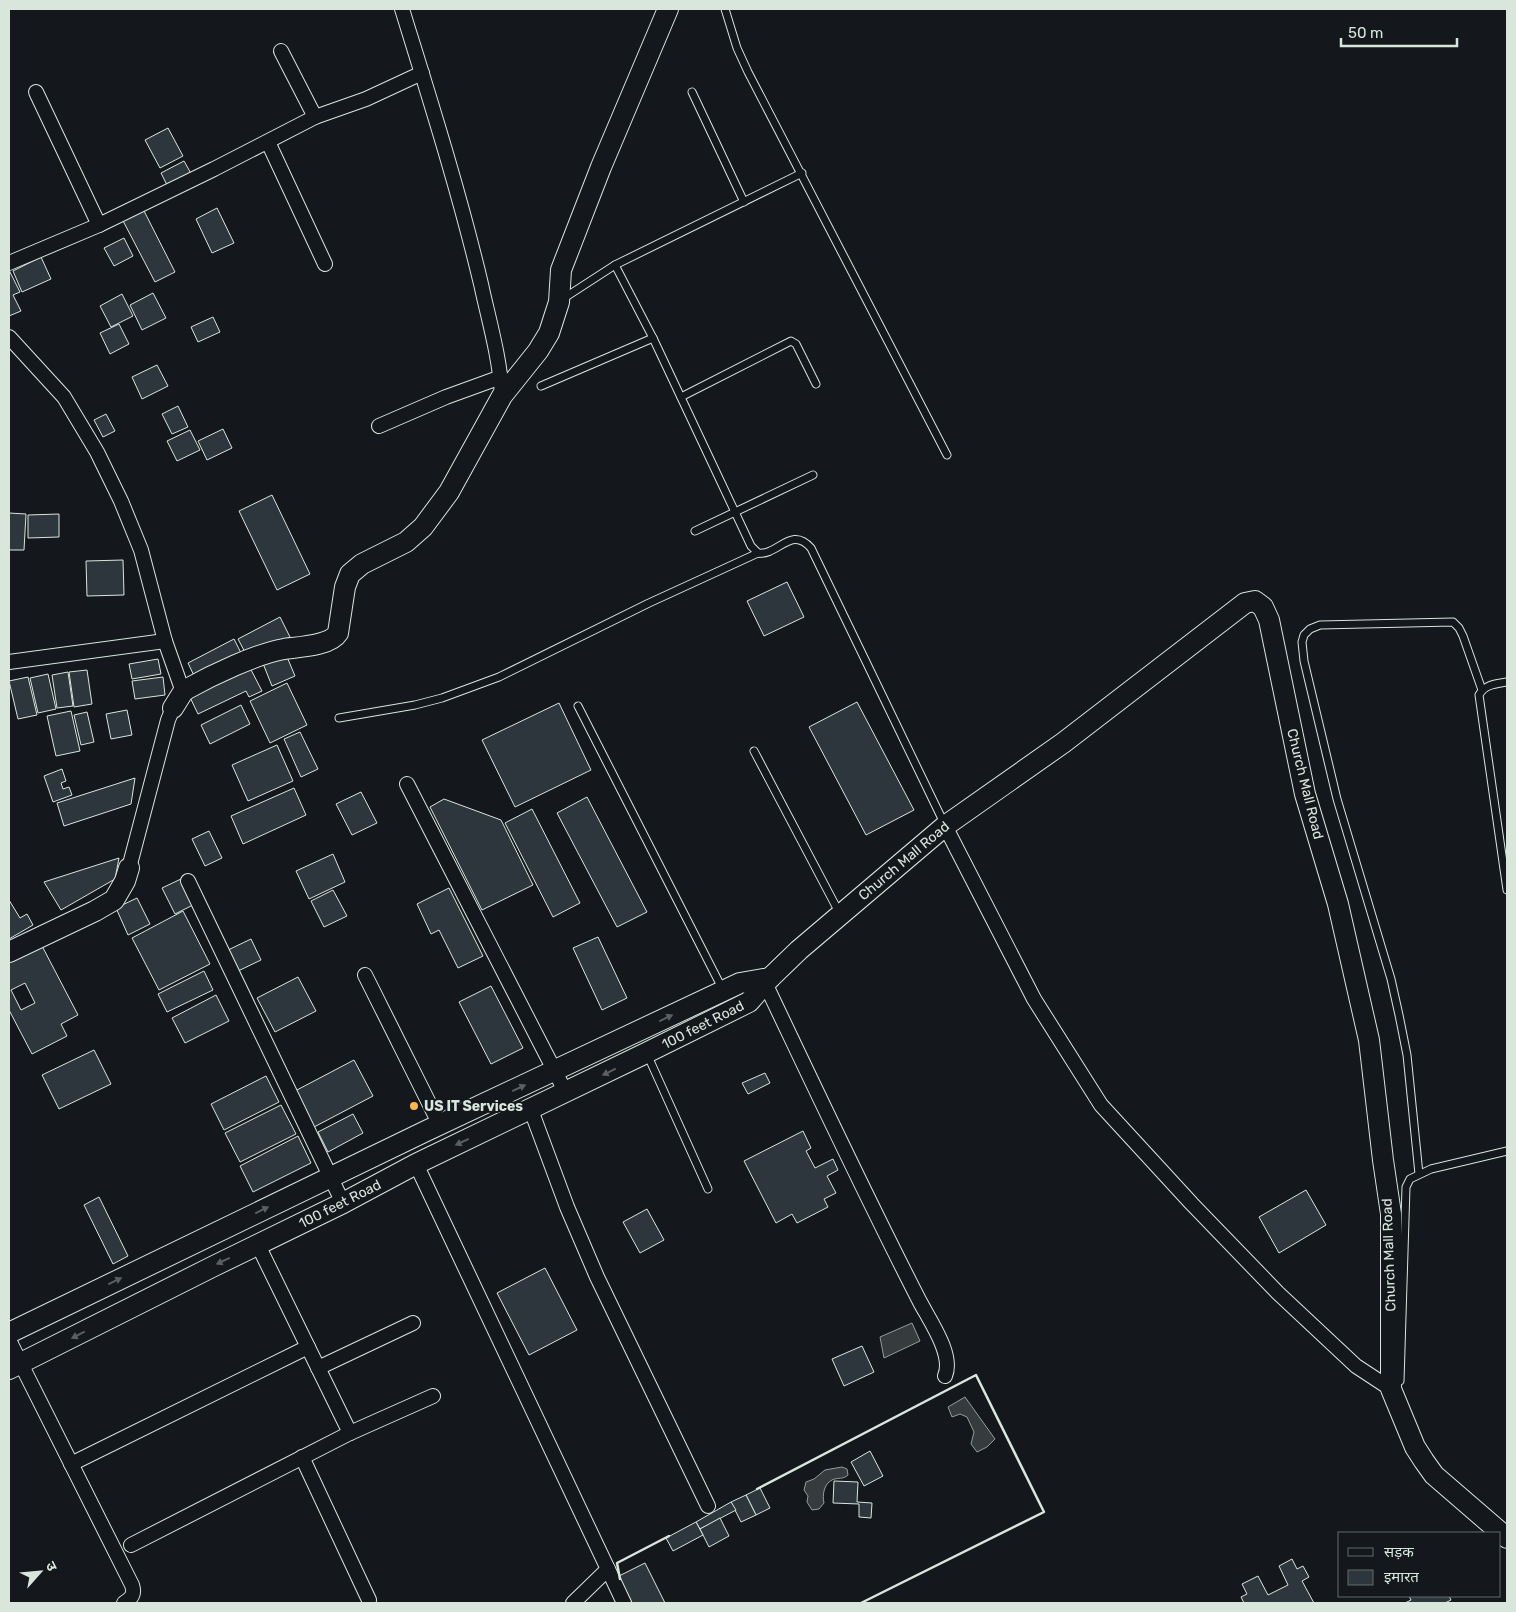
<svg xmlns="http://www.w3.org/2000/svg" width="1516" height="1612" viewBox="0 0 1516 1612" font-family="Rubik,'Noto Sans Devanagari',sans-serif">
  <style>
    .water { fill: #363b3e; stroke: #939e99 }
    .building { fill: #2c363c; stroke: #d8e6dc; fill-rule: evenodd }
    .lines { fill: none; stroke-linecap: round; stroke-linejoin: round }
    .lane-casing { stroke: #d8e6dc; stroke-width: 9 }
    .street-casing { stroke: #d8e6dc; stroke-width: 16 }
    .secondary-casing { stroke: #d8e6dc; stroke-width: 22 }
    .lane { stroke: #14181c; stroke-width: 7 }
    .street { stroke: #14181c; stroke-width: 14 }
    .secondary { stroke: #14181c; stroke-width: 20 }
    .wall { stroke: #d8e6dc; stroke-width: 2.5 }
    .oneway { fill: #59605f }
    .poi-dot { fill: #ffb74d; stroke: #14181c; stroke-width: 2 }
    .labels { text-anchor: middle; dominant-baseline: central; stroke-width: 4; stroke-linejoin: round; paint-order: stroke }
    .street-label { font-size: 14px; fill: #d8e6dc; stroke: #14181c }
    .poi-label { font-size: 14px; font-weight: bold; fill: #d8e6dc; stroke: #14181c; text-anchor: start }
  </style>
  <rect width="100%" height="100%" fill="#14181c"/>
  <g class="water">
    <path d="M912,1323L920,1341L884,1358L880,1337Z"/>
    <path d="M965,1397L995,1439L987,1447L977,1452L971,1444L974,1432L967,1417L960,1414L952,1417L948,1407Z"/>
    <path d="M842,1467L847,1469L848,1475C843,1480 838,1477 832,1480C824,1484 822,1495 824,1503L819,1509L812,1510L807,1502L808,1496L804,1490L806,1482L814,1479L825,1470Z"/>
  </g>
  <g class="building">
    <path d="M168,128L183,156L160,168L145,140Z"/>
    <path d="M184,161L193,177L169,189L161,173Z"/>
    <path d="M142,207L175,272L155,282L121,217Z"/>
    <path d="M217,208L234,243L212,253L196,219Z"/>
    <path d="M124,238L133,256L114,266L104,248Z"/>
    <path d="M41,257L51,279L22,292L13,271Z"/>
    <path d="M9,270L20,292L13,295L21,311L9,316Z"/>
    <path d="M153,293L166,318L142,330L130,305Z"/>
    <path d="M122,294L133,316L111,327L100,306Z"/>
    <path d="M213,317L220,332L198,342L191,327Z"/>
    <path d="M119,324L129,344L110,354L100,333Z"/>
    <path d="M157,365L168,386L142,399L132,377Z"/>
    <path d="M178,406L188,427L172,434L162,414Z"/>
    <path d="M106,414L115,431L103,437L94,420Z"/>
    <path d="M223,429L232,448L207,460L198,441Z"/>
    <path d="M190,430L200,450L177,461L167,441Z"/>
    <path d="M272,495L310,574L277,590L239,511Z"/>
    <path d="M9,513L26,514L24,550H9Z"/>
    <path d="M59,514V537L28,538V515Z"/>
    <path d="M123,560L124,595L87,596L86,561Z"/>
    <path d="M787,582L804,617L764,636L747,601Z"/>
    <path d="M280,617L290,637L248,658L238,639Z"/>
    <path d="M234,639L244,659L197,682L188,663Z"/>
    <path d="M285,652L295,676L272,686L262,661Z"/>
    <path d="M158,659L161,674L132,679L129,664Z"/>
    <path d="M247,662L262,691L249,697L246,691L198,714L187,691Z"/>
    <path d="M87,670L92,704L74,707L69,672Z"/>
    <path d="M68,672L73,706L57,708L52,675Z"/>
    <path d="M48,674L56,709L38,713L30,678Z"/>
    <path d="M28,677L37,715L18,719L9,681Z"/>
    <path d="M163,677L165,695L135,699L132,681Z"/>
    <path d="M287,683L307,725L270,743L250,701Z"/>
    <path d="M857,702L914,810L866,835L809,727Z"/>
    <path d="M559,703L591,770L515,807L482,740Z"/>
    <path d="M241,705L250,724L210,744L201,725Z"/>
    <path d="M127,710L132,735L111,739L106,714Z"/>
    <path d="M71,711L80,751L56,756L47,716Z"/>
    <path d="M87,712L94,742L81,745L74,715Z"/>
    <path d="M300,732L318,769L301,777L284,739Z"/>
    <path d="M277,745L293,781L248,801L232,765Z"/>
    <path d="M62,769L66,781L61,783L63,789L69,787L72,795L53,802L44,776Z"/>
    <path d="M135,778L131,804L64,826L57,803Z"/>
    <path d="M294,788L306,815L243,844L231,816Z"/>
    <path d="M361,792L377,823L352,835L336,804Z"/>
    <path d="M587,797L647,912L617,927L557,813Z"/>
    <path d="M444,799L501,820L533,885L482,910L430,807Z"/>
    <path d="M532,809L580,903L553,917L505,823Z"/>
    <path d="M209,831L222,858L205,866L192,839Z"/>
    <path d="M333,854L345,882L309,899L296,871Z"/>
    <path d="M119,858L115,879L61,910L44,882Z"/>
    <path d="M181,879L193,905L175,914L162,888Z"/>
    <path d="M449,888L483,956L458,968L439,930L431,934L417,904Z"/>
    <path d="M333,890L347,916L324,927L311,901Z"/>
    <path d="M137,898L150,924L128,935L116,908Z"/>
    <path d="M9,900L20,918L27,914L33,925L9,939Z"/>
    <path d="M183,911L210,964L159,990L132,938Z"/>
    <path d="M598,937L627,998L602,1010L573,948Z"/>
    <path d="M251,939L261,960L236,972L226,951Z"/>
    <path d="M41,944L78,1015L61,1024L67,1036L32,1054L9,1010V961ZM25,983L35,1003L21,1010L11,990Z"/>
    <path d="M204,971L213,990L167,1012L158,994Z"/>
    <path d="M298,977L316,1011L275,1032L257,998Z"/>
    <path d="M491,986L523,1048L491,1064L459,1002Z"/>
    <path d="M216,995L229,1021L185,1043L172,1018Z"/>
    <path d="M94,1050L111,1084L59,1109L42,1075Z"/>
    <path d="M354,1060L373,1096L314,1127L295,1091Z"/>
    <path d="M765,1073L770,1083L748,1094L742,1083Z"/>
    <path d="M266,1076L279,1102L224,1130L211,1104Z"/>
    <path d="M281,1105L296,1134L240,1162L225,1133Z"/>
    <path d="M353,1114L363,1133L328,1152L318,1132Z"/>
    <path d="M803,1131L811,1148L806,1151L815,1168L833,1159L838,1170L827,1176L836,1193L824,1199L828,1207L797,1223L792,1214L776,1223L744,1161Z"/>
    <path d="M298,1136L311,1163L253,1192L240,1166Z"/>
    <path d="M1306,1190L1326,1225L1279,1253L1259,1217Z"/>
    <path d="M99,1197L128,1256L113,1264L84,1205Z"/>
    <path d="M647,1209L664,1240L640,1253L623,1222Z"/>
    <path d="M545,1268L577,1330L529,1355L497,1293Z"/>
    <path d="M862,1346L874,1372L844,1386L832,1359Z"/>
    <path d="M870,1451L883,1476L864,1486L851,1462Z"/>
    <path d="M834,1481L858,1482L857,1502L872,1503L871,1518L859,1517V1504L833,1503Z"/>
    <path d="M760,1488L770,1508L756,1515L746,1495Z"/>
    <path d="M746,1495L756,1515L741,1522L731,1502Z"/>
    <path d="M731,1502L736,1510L700,1529L696,1522Z"/>
    <path d="M720,1518L729,1536L709,1547L700,1529Z"/>
    <path d="M696,1522L703,1535L673,1551L666,1538Z"/>
    <path d="M1292,1559L1297,1569L1303,1566L1309,1577L1302,1581L1314,1603H1244L1241,1597L1247,1594L1242,1584L1258,1576L1268,1595L1288,1585L1279,1566Z"/>
    <path d="M645,1563L665,1603H632L619,1576Z"/>
    <path d="M1409,1596H1449L1451,1600L1445,1603H1405L1411,1600Z"/>
  </g>
  <g class="lines">
    <defs>
      <g id="lane">
        <path d="M725,9L737,48L748,72L947,455"/>
        <path d="M692,92L744,202"/>
        <path d="M615,265L653,338L751,546L758,553C778,556 791,525 811,548L944,823"/>
        <path d="M561,300L615,265L802,173"/>
        <path d="M541,386L653,338"/>
        <path d="M681,397L791,341L796,344L816,384"/>
        <path d="M695,531L813,475"/>
        <path d="M1507,682C1496,684 1485,684 1479,695L1507,890"/>
        <path d="M578,706L723,990"/>
        <path d="M339,718L415,705L442,698L499,677L649,603L758,553"/>
        <path d="M754,751L840,914"/>
        <path d="M647,1054L708,1189"/>
        <path d="M1419,1174L1407,1055L1399,1015L1391,979L1337,799L1304,661L1302,642L1304,635L1310,629L1320,625L1453,622L1459,628L1463,636L1482,690"/>
        <path d="M1400,1381L1406,1187L1410,1179L1431,1169L1507,1151"/>
      </g>
      <g id="street">
        <path d="M402,9C430,100 459,191 481,284C489,321 500,358 502,396"/>
        <path d="M281,51L315,117"/>
        <path d="M36,92L99,225"/>
        <path d="M268,142L325,264"/>
        <path d="M9,263L99,225L214,169L315,117L366,99L422,73"/>
        <path d="M9,337L64,397L97,452L121,501L141,550L165,641L183,692"/>
        <path d="M379,426L446,397L501,377"/>
        <path d="M9,662L165,641"/>
        <path d="M407,784L566,1093"/>
        <path d="M945,826L1034,999L1101,1105L1192,1204L1278,1293L1356,1366L1391,1389"/>
        <path d="M129,868L168,720L173,708"/>
        <path d="M188,881L343,1203"/>
        <path d="M365,975L440,1125"/>
        <path d="M765,983C816,1090 866,1197 920,1302C930,1321 954,1355 945,1376"/>
        <path d="M531,1110L567,1207L597,1277L708,1506"/>
        <path d="M416,1164L624,1603"/>
        <path d="M258,1245L350,1433"/>
        <path d="M9,1340L132,1585C135,1594 132,1598 124,1603"/>
        <path d="M318,1368L413,1323"/>
        <path d="M302,1457L369,1600"/>
        <path d="M71,1464L308,1347"/>
        <path d="M131,1545L350,1433L433,1396"/>
        <path d="M573,1603L608,1569"/>
      </g>
      <g id="secondary">
        <path d="M173,708L183,692L187,689C212,675 256,654 284,649C298,647 330,646 338,633L345,587L350,574L362,564L406,542L423,527L449,492L502,396L538,351L549,333L559,302L561,270L601,167L668,9"/>
        <path d="M9,952L95,911L114,900L125,881L129,868"/>
        <path d="M9,1333L426,1131L740,983L770,978"/>
        <path d="M9,1369L212,1267L343,1203L416,1164L646,1053L749,1002L770,978L799,950L945,826L1063,743L1245,603L1255,601L1263,607L1269,620L1305,794L1338,904L1369,1040L1383,1160L1391,1214V1389L1415,1447L1424,1461L1434,1475L1507,1538"/>
      </g>
    </defs>
    <use href="#lane" class="lane-casing"/>
    <use href="#street" class="street-casing"/>
    <use href="#secondary" class="secondary-casing"/>
    <use href="#lane" class="lane"/>
    <use href="#street" class="street"/>
    <use href="#secondary" class="secondary"/>
    <g class="wall">
      <path d="M757,1489L976,1375L1044,1512L861,1603"/>
      <path d="M620,1579L617,1563L669,1536"/>
    </g>
  </g>
  <defs><path id="oneway-solid" d="M-6-.8H1V-3.2L6.5 0L1 3.2V.8H-6Z" transform="scale(1.25)"/></defs>
  <g class="oneway">
    <use href="#oneway-solid" transform="translate(666 1018) rotate(-26)"/>
    <use href="#oneway-solid" transform="translate(609 1072) rotate(154)"/>
    <use href="#oneway-solid" transform="translate(519 1088) rotate(-25)"/>
    <use href="#oneway-solid" transform="translate(462 1142) rotate(155)"/>
    <use href="#oneway-solid" transform="translate(262 1210) rotate(-26)"/>
    <use href="#oneway-solid" transform="translate(223 1261) rotate(155)"/>
    <use href="#oneway-solid" transform="translate(115 1281) rotate(-26)"/>
    <use href="#oneway-solid" transform="translate(78 1335) rotate(153)"/>
  </g>
  <circle class="poi-dot" cx="414" cy="1106" r="5"/>
  <g class="labels">
    <g class="street-label">
      <text transform="translate(1305 784) rotate(76)">Church Mall Road</text>
      <text transform="translate(904 861) rotate(-40)">Church Mall Road</text>
      <text transform="translate(703 1025) rotate(-27)">100 feet Road</text>
      <text transform="translate(340 1204) rotate(-27)">100 feet Road</text>
      <text transform="translate(1389 1255) rotate(-92)">Church Mall Road</text>
    </g>
    <g class="poi-label">
      <text x="424" y="1106">US IT Services</text>
    </g>
  </g>
  <rect width="1516" height="1612" fill="none" stroke="#d8e6dc" stroke-width="20"/>
  <rect x="1338" y="1532" width="162" height="65" fill="#14181c" stroke="#626a69"/>
  <rect x="1348" y="1548" width="25" height="8" fill="#14181c" stroke="#626a69"/>
  <text x="1384" y="1557" font-size="15" fill="#d8e6dc">सड़क</text>
  <rect x="1348" y="1570" width="25" height="15" fill="#2c363c" stroke="#626a69"/>
  <text x="1384" y="1582" font-size="15" fill="#d8e6dc">इमारत</text>
  <g transform="translate(40 1572) rotate(63)" stroke="#14181c" stroke-width="4" paint-order="stroke">
  <path d="M0-4L9 19L0 12L-9 19Z" fill="#d8e6dc"/>
  <text y="-8" font-size="14" font-weight="bold" text-anchor="middle" fill="#d8e6dc">उ</text>
  </g>
  <path d="M1341 38v8h116v-8" fill="none" stroke="#d8e6dc" stroke-width="2.5"/>
  <text x="1348" y="38" font-size="15" fill="#d8e6dc" stroke="#14181c" stroke-width="4" paint-order="stroke">50 m</text>
</svg>
